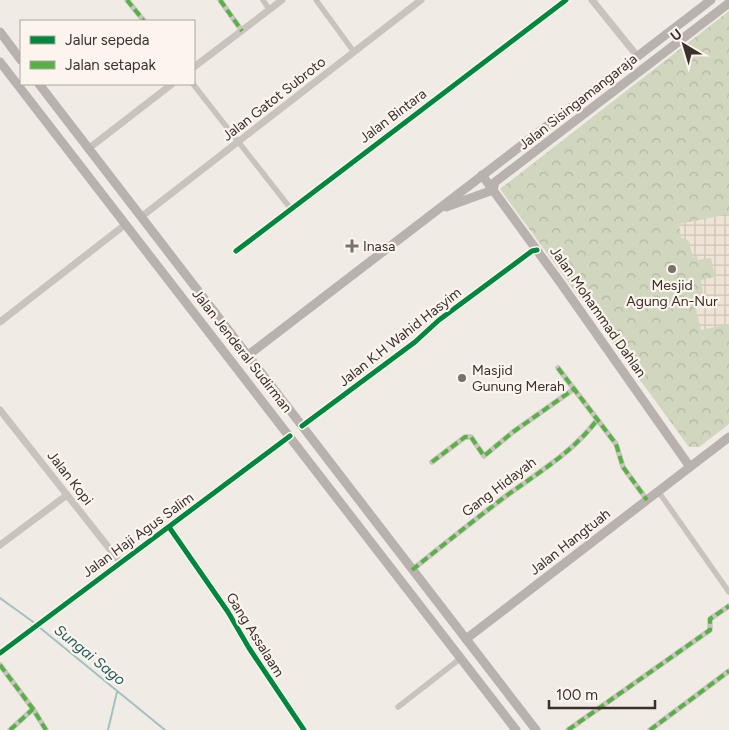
<svg xmlns="http://www.w3.org/2000/svg" width="729" height="730" viewBox="0 0 729 730" font-family="Figtree,sans-serif">
  <style>
    .park { fill: url(#park-crowns) }
    .plaza { fill: url(#plaza-grid) }
    .lines { fill: none; stroke-linecap: round; stroke-linejoin: round }
    .stream { stroke: #a1c2c1; stroke-width: 2 }
    .minor { stroke: #c9c3be; stroke-width: 5.5 }
    .tertiary { stroke: #c9c3be; stroke-width: 7 }
    .primary { stroke: #b8b1ad; stroke-width: 9 }
    .quiet { stroke: #57b246; stroke-width: 4; stroke-dasharray: 8 4; stroke-linecap: butt }
    .cycleway-casing { stroke: #fbf5ee; stroke-width: 8 }
    .cycleway { stroke: #00873e; stroke-width: 5 }
    .poi-dot { fill: #7a716c; stroke: #fbf5ee; stroke-width: 2 }
    .labels { text-anchor: middle; dominant-baseline: central; stroke-width: 4.5; stroke-linejoin: round; paint-order: stroke }
    .street-label { font-size: 14px; fill: #3b302b; stroke: #fbf5ee }
    .poi-label { font-size: 14px; fill: #3b302b; stroke: #fbf5ee; text-anchor: start }
    .water-label { font-size: 15px; font-style: italic; fill: #1f5a5e; stroke: #fbf5ee }
  </style>
  <defs>
    <pattern id="park-crowns" width="20" height="18" patternUnits="userSpaceOnUse" patternTransform="scale(1.25)"><rect width="20" height="18" fill="#d1d6bf"/><path d="M2 6a3 3 0 1 1 6 0M12 15a3 3 0 1 1 6 0" fill="none" stroke="#b4b8a4"/></pattern>
    <pattern id="plaza-grid" width="8" height="8" patternUnits="userSpaceOnUse" patternTransform="scale(1.25)"><rect width="8" height="8" fill="#eee3d5"/><path d="M0 4h8M4 0v8" fill="none" stroke="#cdc3b7"/></pattern>
  </defs>
  <rect width="100%" height="100%" fill="#f0ebe5"/>
  <path class="park" d="M729,11V424L699,447H689L500,189Z"/>
  <path class="plaza" d="M729,214V324L701,330L695,304L699,303L697,295L703,293L701,280L715,277L711,258L698,260L697,256L693,257L689,242L685,238H681L679,224Z"/>
  <g class="lines">
    <g class="stream">
      <path d="M0,598L36,624"/>
      <path d="M39,627L165,730"/>
      <path d="M108,730L117,692"/>
    </g>
    <g class="minor">
      <path d="M127,0L144,21"/>
      <path d="M220,0L242,31"/>
      <path d="M263,0L269,9"/>
      <path d="M316,0L354,52"/>
      <path d="M193,84L291,209"/>
      <path d="M236,251L566,0"/>
      <path d="M558,368L616,444L623,467L647,500"/>
      <path d="M302,426L415,342L439,320L532,251L537,250"/>
      <path d="M432,462L465,437H471L484,456L513,432L574,389"/>
      <path d="M658,491L729,592"/>
      <path d="M169,527L228,612L249,648L304,730"/>
      <path d="M412,570C443,545 474,520 506,496C538,473 573,452 597,420"/>
      <path d="M0,665L33,709L46,730"/>
      <path d="M398,707L461,658"/>
      <path d="M10,730L33,709"/>
      <path d="M568,730L710,630V619L729,606"/>
      <path d="M650,730L729,671"/>
    </g>
    <g class="tertiary">
      <path d="M592,0L638,57"/>
      <path d="M194,67L282,0"/>
      <path d="M88,149L172,84"/>
      <path d="M141,217L421,0"/>
      <path d="M0,322L126,224"/>
      <path d="M0,410L120,562"/>
      <path d="M0,545L67,495"/>
      <path d="M0,653L290,436"/>
    </g>
    <g class="primary">
      <path d="M0,32L21,60"/>
      <path d="M0,62L516,730"/>
      <path d="M39,84L536,730"/>
      <path d="M482,175L560,282L690,467"/>
      <path d="M446,207L493,190L495,182L729,3"/>
      <path d="M247,356L711,0"/>
      <path d="M466,639L729,437"/>
    </g>
    <g class="quiet">
      <path d="M127,0L144,21"/>
      <path d="M220,0L242,31"/>
      <path d="M558,368L616,444L623,467L647,500"/>
      <path d="M432,462L465,437H471L484,456L513,432L574,389"/>
      <path d="M412,570C443,545 474,520 506,496C538,473 573,452 597,420"/>
      <path d="M0,665L33,709L46,730"/>
      <path d="M10,730L33,709"/>
      <path d="M568,730L710,630V619L729,606"/>
      <path d="M650,730L729,671"/>
    </g>
    <defs>
      <g id="cycleway">
        <path d="M236,251L566,0"/>
        <path d="M302,426L415,342L439,320L532,251L537,250"/>
        <path d="M169,527L228,612L249,648L304,730"/>
        <path d="M0,653L290,436"/>
      </g>
    </defs>
    <use href="#cycleway" class="cycleway-casing"/>
    <use href="#cycleway" class="cycleway"/>
  </g>
  <g class="poi-dot">
    <path d="M349.5 238.5h5v5h5v5h-5v5h-5v-5h-5v-5h5z"/>
    <circle cx="672" cy="269" r="5"/>
    <circle cx="462" cy="378" r="5"/>
  </g>
  <g class="labels">
    <g class="street-label">
      <text transform="translate(274 99) rotate(-38)">Jalan Gatot Subroto</text>
      <text transform="translate(578 102) rotate(-38)">Jalan Sisingamangaraja</text>
      <text transform="translate(393 116) rotate(-37)">Jalan Bintara</text>
      <text transform="translate(598 312) rotate(55)">Jalan Mohammad Dahlan</text>
      <text transform="translate(400 337) rotate(-38)">Jalan K.H Wahid Hasyim</text>
      <text transform="translate(242 351) rotate(52)">Jalan Jenderal Sudirman</text>
      <text transform="translate(70 478) rotate(52)">Jalan Kopi</text>
      <text transform="translate(499 487) rotate(-37)">Gang Hidayah</text>
      <text transform="translate(138 535) rotate(-36)">Jalan Haji Agus Salim</text>
      <text transform="translate(570 542) rotate(-38)">Jalan Hangtuah</text>
      <text transform="translate(255 635) rotate(58)">Gang Assalaam</text>
    </g>
    <g class="poi-label">
      <text x="363" y="246">Inasa</text>
      <text x="672" y="285" text-anchor="middle">Mesjid<tspan x="672" dy="16">Agung An-Nur</tspan></text>
      <text x="472" y="370">Masjid<tspan x="472" dy="16">Gunung Merah</tspan></text>
    </g>
    <g class="water-label">
      <text transform="translate(90 655) rotate(39)">Sungai Sago</text>
    </g>
  </g>
  <rect x="20" y="20" width="175" height="65" fill="#fbf5ee" stroke="#aea6a0"/>
  <rect x="30" y="36" width="25" height="8" fill="#00873e" stroke="#aea6a0"/>
  <text x="65" y="45" font-size="15" fill="#3b302b">Jalur sepeda</text>
  <rect x="30" y="61" width="25" height="8" fill="#57b246" stroke="#aea6a0"/>
  <text x="65" y="70" font-size="15" fill="#3b302b">Jalan setapak</text>
  <g transform="translate(684 45) rotate(322)" stroke="#fbf5ee" stroke-width="4" paint-order="stroke">
  <path d="M0-4L9 19L0 12L-9 19Z" fill="#3b302b"/>
  <text y="-8" font-size="14" font-weight="bold" text-anchor="middle" fill="#3b302b">U</text>
  </g>
  <path d="M549 700v8h106v-8" fill="none" stroke="#3b302b" stroke-width="2.5"/>
  <text x="556" y="700" font-size="15" fill="#3b302b" stroke="#fbf5ee" stroke-width="4" paint-order="stroke">100 m</text>
</svg>
